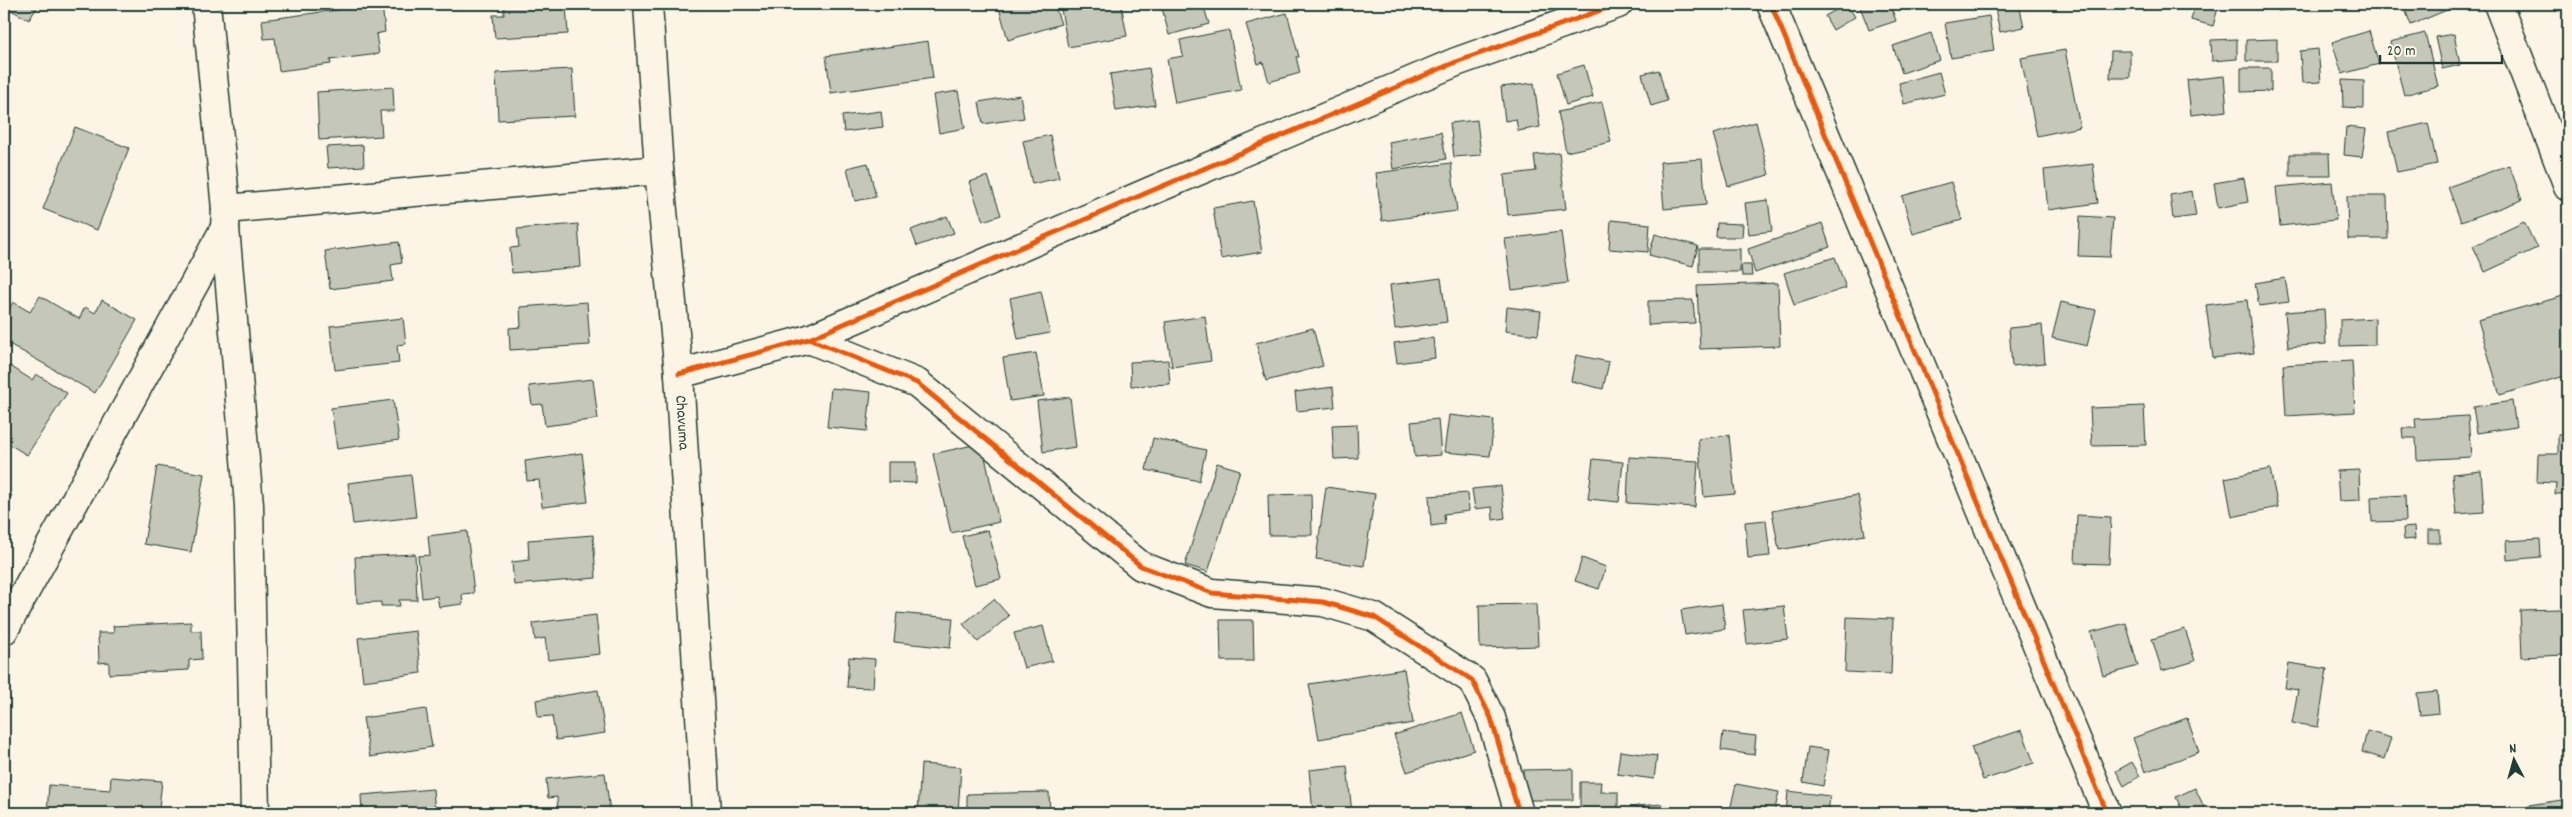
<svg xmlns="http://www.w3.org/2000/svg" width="2572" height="817" viewBox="0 0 2572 817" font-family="Dekko,sans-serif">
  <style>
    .building { fill: #c5c7b9; stroke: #1f3d34 }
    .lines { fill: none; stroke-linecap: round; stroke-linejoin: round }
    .minor-casing { stroke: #1f3d34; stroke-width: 31 }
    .minor { stroke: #fcf5e5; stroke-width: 28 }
    .cycleway-casing { stroke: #fcf5e5; stroke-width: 8 }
    .cycleway { stroke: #e8590c; stroke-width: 5 }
    .labels { text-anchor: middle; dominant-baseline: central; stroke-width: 5; stroke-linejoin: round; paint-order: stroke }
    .street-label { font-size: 16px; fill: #1f3d34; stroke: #fcf5e5 }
  </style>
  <rect width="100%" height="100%" fill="#fcf5e5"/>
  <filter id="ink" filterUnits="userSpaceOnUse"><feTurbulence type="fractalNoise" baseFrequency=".02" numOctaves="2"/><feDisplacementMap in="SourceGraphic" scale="10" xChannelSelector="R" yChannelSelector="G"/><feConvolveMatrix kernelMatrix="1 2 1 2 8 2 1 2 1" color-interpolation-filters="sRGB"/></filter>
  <g filter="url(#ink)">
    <g class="building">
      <path d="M4,4H39L29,20L4,6Z"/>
      <path d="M71,4H87L84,10Z"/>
      <path d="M382,4L385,32L376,34L379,54L330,60L331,64L279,71L275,38L264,39L262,20Z"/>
      <path d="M504,4H566L568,34L495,38L493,15H504Z"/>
      <path d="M781,4H805L782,7Z"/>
      <path d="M998,4H1054L1061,24L1008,40Z"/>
      <path d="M1060,4H1121L1127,36L1068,47Z"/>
      <path d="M1161,4H1203L1209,24L1169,35Z"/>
      <path d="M1847,4L1855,17L1833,30L1825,16Z"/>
      <path d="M1859,4H1890L1896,21L1869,30Z"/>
      <path d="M1994,4H2019L2024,27L2000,32Z"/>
      <path d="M2153,4H2180L2179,8Z"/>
      <path d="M2195,4H2219L2213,26L2191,20Z"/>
      <path d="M2278,4H2300L2301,9L2278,11Z"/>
      <path d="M2403,4H2453L2454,7L2411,25Z"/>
      <path d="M1287,13L1299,57H1296L1300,73L1269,82L1263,62L1258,64L1246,24Z"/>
      <path d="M1989,16L1994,51L1951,58L1945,23Z"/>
      <path d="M1229,30L1241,90L1175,103L1167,59L1183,56L1180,40Z"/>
      <path d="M2369,31L2379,64L2342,74L2332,42Z"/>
      <path d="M1931,33L1940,60L1902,73L1893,46Z"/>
      <path d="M2425,33L2438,86L2404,95L2390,42Z"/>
      <path d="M2454,34L2460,65L2442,69L2435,37Z"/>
      <path d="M2237,39V59L2212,61L2211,40Z"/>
      <path d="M2277,39V61H2246V40Z"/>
      <path d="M928,41L933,78L831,93L826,56Z"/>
      <path d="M2318,49L2321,82L2302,83L2300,51Z"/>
      <path d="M2065,50L2080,127L2037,136L2021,58Z"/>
      <path d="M2111,51H2130V78H2110Z"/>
      <path d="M1584,65L1593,97L1566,105L1557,73Z"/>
      <path d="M1149,68L1155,105L1116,111L1110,74Z"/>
      <path d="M2241,68H2271V91L2241,92Z"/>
      <path d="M572,69L575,116L498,120L496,73Z"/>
      <path d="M1659,70L1667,101L1651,106L1642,74Z"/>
      <path d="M1939,72L1945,94L1904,104L1899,83Z"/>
      <path d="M2224,76L2227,111L2191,115L2187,80Z"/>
      <path d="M2342,80L2364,81V108L2343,107Z"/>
      <path d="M1534,83L1540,127L1518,131L1516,119L1505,121L1501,87Z"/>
      <path d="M393,87L394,111H380L382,136L319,140L317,92Z"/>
      <path d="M958,91L965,128L939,133L933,95Z"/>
      <path d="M1020,95L1024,118L983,124L979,102Z"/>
      <path d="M1602,102L1611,142L1566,152L1558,112Z"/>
      <path d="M881,111L883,127L844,132L842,116Z"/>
      <path d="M1477,120L1481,155L1454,157L1450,123Z"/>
      <path d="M1756,122L1769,175L1728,186L1713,134Z"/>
      <path d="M2428,123L2437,164L2397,172L2388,132Z"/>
      <path d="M75,127L129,148L97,230L43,209Z"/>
      <path d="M2346,127L2366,129L2362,157L2344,155Z"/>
      <path d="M1441,132L1446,159L1393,169L1389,142Z"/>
      <path d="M1050,135L1059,178L1032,184L1023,141Z"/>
      <path d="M363,145L364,166L328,168L326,147Z"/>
      <path d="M1559,153L1566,209L1508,215L1504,175L1536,171L1534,155Z"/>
      <path d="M2290,154H2329L2330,176H2290Z"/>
      <path d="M1702,159L1706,205L1664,209L1660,162Z"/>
      <path d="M868,163L876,197L855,201L847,168Z"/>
      <path d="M1451,163L1457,211L1382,221L1376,173Z"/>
      <path d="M2093,164L2098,203L2048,210L2044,170Z"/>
      <path d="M2509,165L2522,200L2461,222L2448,187Z"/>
      <path d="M988,176L1001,215L983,221L969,182Z"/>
      <path d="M2244,178L2248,202L2218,208L2214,183Z"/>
      <path d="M1951,182L1962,220L1913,234L1902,196Z"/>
      <path d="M2332,182L2336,220L2280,226L2276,187Z"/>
      <path d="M2192,191L2196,216L2173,219L2170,195Z"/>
      <path d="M2347,196H2387L2388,239H2348Z"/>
      <path d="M1768,200L1772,231L1749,234L1745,203Z"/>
      <path d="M1253,201L1262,252L1221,259L1213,208Z"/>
      <path d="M947,216L954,233L917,246L911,230Z"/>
      <path d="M2080,216L2113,218L2110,257L2078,256Z"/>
      <path d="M1611,220L1650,224L1648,252L1609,249Z"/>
      <path d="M2524,222L2537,248L2485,272L2473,246Z"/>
      <path d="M1717,223L1743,224L1742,237H1716Z"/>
      <path d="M1822,223L1830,247L1755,273L1748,249Z"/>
      <path d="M578,224L581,267L512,273L510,248L519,247L517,229Z"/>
      <path d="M1561,232L1568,283L1512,290L1505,239Z"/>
      <path d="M1655,234L1698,246L1693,266L1649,255Z"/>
      <path d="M399,242L402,263L391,265L393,281L330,289L325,251Z"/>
      <rect x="1699" y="249" width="41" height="23"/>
      <path d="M1835,257L1846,288L1794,305L1784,273Z"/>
      <path d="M1741,265H1751L1752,276H1742Z"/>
      <path d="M1441,278L1447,322L1395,329L1390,285Z"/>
      <path d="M2285,278L2289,302L2259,306L2255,283Z"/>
      <path d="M1778,283L1780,346L1700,349L1697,286Z"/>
      <path d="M1041,291L1050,333L1018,339L1010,298Z"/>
      <path d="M40,296L79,319L85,307L95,313L102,300L137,320L95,393L4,341V319L13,302L30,312Z"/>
      <path d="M2563,296L2568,314V375L2500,395L2478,320Z"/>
      <path d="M1693,300L1695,323L1648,325V301Z"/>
      <path d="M2247,300L2254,353L2213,358L2206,305Z"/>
      <path d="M587,302L590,345L510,350L509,328L521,327L520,307Z"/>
      <path d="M2061,302L2096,310L2087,346L2052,338Z"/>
      <path d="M1507,307L1541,311L1538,335L1505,331Z"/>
      <path d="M2324,309L2326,344L2288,347L2285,312Z"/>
      <path d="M1205,316L1211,361L1172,367L1165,322Z"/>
      <path d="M403,318L406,344L397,345L399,363L335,370L330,326Z"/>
      <path d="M2375,318V345L2340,346V320Z"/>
      <path d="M2042,325L2045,363L2012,366L2009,328Z"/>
      <path d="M1313,328L1323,366L1266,381L1256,343Z"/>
      <path d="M1433,338L1435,358L1397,363L1394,343Z"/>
      <path d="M1036,353L1044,396L1010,401L1003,358Z"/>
      <path d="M1576,355L1609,362L1603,389L1571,381Z"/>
      <path d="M1168,360L1170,384L1131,386L1130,362Z"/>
      <path d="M2352,361L2355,412L2286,416L2283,365Z"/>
      <path d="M4,362L32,380L36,374L67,393L27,455L4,441Z"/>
      <path d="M593,379L598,419L545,426L542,404L532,405L529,386Z"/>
      <path d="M1333,387L1335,407L1297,411L1295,392Z"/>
      <path d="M831,388L871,392L867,431L827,427Z"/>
      <path d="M1070,397L1076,447L1043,452L1037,401Z"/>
      <path d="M393,400L399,440L337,449L331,408Z"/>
      <path d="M2512,401L2516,427L2477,433L2473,407Z"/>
      <path d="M2144,406L2146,445L2092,446L2090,408Z"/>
      <path d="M1449,415L1494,420L1490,456L1444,452Z"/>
      <path d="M2468,416L2471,457L2417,460L2416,438H2403L2402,428H2416L2415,419Z"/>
      <path d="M1438,419L1441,455L1415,457L1411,422Z"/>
      <path d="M1357,424L1358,458L1334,459L1332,425Z"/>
      <path d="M1729,435L1735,494L1704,497L1698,439Z"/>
      <path d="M2558,435H2568V494H2555L2556,483L2537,482L2538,454H2558Z"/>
      <path d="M1153,438L1206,450L1199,481L1146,470Z"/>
      <path d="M982,443L999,522L951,533L933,454Z"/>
      <path d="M582,453L588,502L542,507L539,480L527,481L525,461Z"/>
      <path d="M1629,457L1698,461L1695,507L1627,503Z"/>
      <path d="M1593,459L1623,462L1619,502L1588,499Z"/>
      <path d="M888,462H916V483L888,482Z"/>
      <path d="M1217,463L1240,470L1208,572L1185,565Z"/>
      <path d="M157,466L204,474L191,552L144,544Z"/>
      <path d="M2270,469L2278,507L2232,517L2225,478Z"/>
      <path d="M2359,470L2360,500L2339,501L2337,471Z"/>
      <path d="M2481,471L2484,512L2456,514L2452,474Z"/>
      <path d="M411,475L416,517L353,524L348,483Z"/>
      <path d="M1501,486L1505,518L1493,520L1492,507L1475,509L1472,489Z"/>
      <path d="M1326,487L1375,494L1364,566L1316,559Z"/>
      <path d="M4,490L12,495L4,508Z"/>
      <path d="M1468,493L1469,511L1444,514L1445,524L1431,526L1429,496Z"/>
      <path d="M1311,494L1312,535H1269L1268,495Z"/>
      <path d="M1858,495L1865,535L1779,550L1772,511Z"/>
      <path d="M2405,495L2406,521L2372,522L2371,497Z"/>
      <path d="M2077,515L2111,517L2109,564L2075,563Z"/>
      <path d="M1766,520L1770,556L1748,558L1745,522Z"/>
      <path d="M2414,527L2415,539L2404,540L2403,528Z"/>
      <path d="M988,530L1001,579L975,585L962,536Z"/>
      <rect x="2428" y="530" width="12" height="13"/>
      <path d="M467,531L474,593L462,594L463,604L439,607L437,596L422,598L418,556L430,555L428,536Z"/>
      <path d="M593,535L596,578L514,585L512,562L529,560L528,540Z"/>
      <path d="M2540,539L2541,557L2507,560L2506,541Z"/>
      <path d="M415,554L417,600H399L400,606H381V602L357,603L355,557Z"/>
      <path d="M1582,558L1606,567L1599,589L1575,581Z"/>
      <path d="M994,599L1009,616L978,642L963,624Z"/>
      <path d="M1536,604L1538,646L1480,648L1479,605Z"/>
      <path d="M1722,604L1725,629L1685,635L1681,610Z"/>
      <path d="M1784,606L1788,639L1747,644L1743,610Z"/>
      <path d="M2562,609L2564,655L2522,657L2520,610Z"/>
      <path d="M897,613L953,618L950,648L894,642Z"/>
      <path d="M596,615L600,654L548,660L545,638L535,640L533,623Z"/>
      <path d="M1847,617L1893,619L1891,674L1845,672Z"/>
      <path d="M1220,620H1253L1254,661H1221Z"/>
      <path d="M191,622V631H201L202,659L189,660V670L109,674V662L99,663L98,633H114L113,626Z"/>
      <path d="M2126,623L2138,666L2103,676L2091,632Z"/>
      <path d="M1043,626L1052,661L1024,668L1014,633Z"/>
      <path d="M2185,629L2195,661L2162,671L2152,639Z"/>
      <path d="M416,631L421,673L363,681L358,638Z"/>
      <path d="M849,657L875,659L873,688L847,687Z"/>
      <path d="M2289,663L2327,669L2318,727L2292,723L2298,690L2285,688Z"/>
      <path d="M1404,669L1413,723L1319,739L1309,684Z"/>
      <path d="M598,690L605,733L556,740L552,716L538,717L536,700Z"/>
      <path d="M2437,691L2439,713L2420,715L2417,693Z"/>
      <path d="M426,709L432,747L370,757L363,718Z"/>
      <path d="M1462,713L1474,750L1407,772L1394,735Z"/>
      <path d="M2187,718L2199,752L2145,772L2133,738Z"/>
      <path d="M2022,730L2034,763L1983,780L1971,747Z"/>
      <path d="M2367,731L2391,738L2384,759L2362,752Z"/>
      <path d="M1723,732L1756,736L1754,755L1721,750Z"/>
      <path d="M1808,747L1829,750L1823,786L1803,782Z"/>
      <path d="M1620,751L1657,756L1654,779L1617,774Z"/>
      <path d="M2132,762L2140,776L2124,786L2116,771Z"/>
      <path d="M921,764L961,767L958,813H918Z"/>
      <path d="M1347,766L1352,813H1313L1309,770Z"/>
      <path d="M1573,769V800H1523V770Z"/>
      <path d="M605,773L610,812L558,813L557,797L548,798L546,779Z"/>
      <path d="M111,777L162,781L159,808L171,809V813H47L49,785L110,790Z"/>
      <path d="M1580,782H1601L1600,792H1618V813H1580Z"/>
      <path d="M1736,784L1779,792L1774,813H1748L1730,810Z"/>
      <path d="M2195,788L2207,813H2183L2176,797Z"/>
      <path d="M433,789L435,813H362L361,795Z"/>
      <path d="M1788,791L1830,796L1828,813H1786Z"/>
      <path d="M1049,792L1050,813H967V794Z"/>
      <path d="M2568,799V813H2530L2529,805Z"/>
      <path d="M1662,804V813H1638L1637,806Z"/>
    </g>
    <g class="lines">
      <defs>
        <g id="minor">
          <path d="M206,4L226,209L225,228L249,505L255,813"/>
          <path id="s1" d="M648,4L659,170L679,374L706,813"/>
          <path d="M1771,4L2107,813"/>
          <path d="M2498,4L2568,186"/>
          <path d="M226,209L659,170"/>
          <path d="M809,339L917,383L1141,566L1212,593L1323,602L1374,617L1472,680L1491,718L1519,813"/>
          <path d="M679,374L809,339L1151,191L1456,62L1618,4"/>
          <path d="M4,630L225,228"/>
        </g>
      </defs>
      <use href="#minor" class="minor-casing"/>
      <use href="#minor" class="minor"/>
      <defs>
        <g id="cycleway">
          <path d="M1771,4L2107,813"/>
          <path d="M809,339L917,383L1141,566L1212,593L1323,602L1374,617L1472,680L1491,718L1519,813"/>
          <path d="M679,374L809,339L1151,191L1456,62L1618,4"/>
        </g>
      </defs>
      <use href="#cycleway" class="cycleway-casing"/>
      <use href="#cycleway" class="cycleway"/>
    </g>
  </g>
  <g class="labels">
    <g class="street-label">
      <text stroke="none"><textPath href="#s1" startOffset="420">Chavuma</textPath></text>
    </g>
  </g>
  <rect width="2572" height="817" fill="none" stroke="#fcf5e5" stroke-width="20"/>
  <rect x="10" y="10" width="2552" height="797" fill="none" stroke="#1f3d34" stroke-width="2" filter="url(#ink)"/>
  <g transform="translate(2514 760) rotate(354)" stroke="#fcf5e5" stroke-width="4" paint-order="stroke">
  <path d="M0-4L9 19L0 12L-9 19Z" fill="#1f3d34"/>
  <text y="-8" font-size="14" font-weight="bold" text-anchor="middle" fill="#1f3d34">N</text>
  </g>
  <path d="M2380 55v8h122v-8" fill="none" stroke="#1f3d34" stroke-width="2.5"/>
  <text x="2387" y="55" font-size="15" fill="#1f3d34" stroke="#fcf5e5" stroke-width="4" paint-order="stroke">20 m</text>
</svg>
